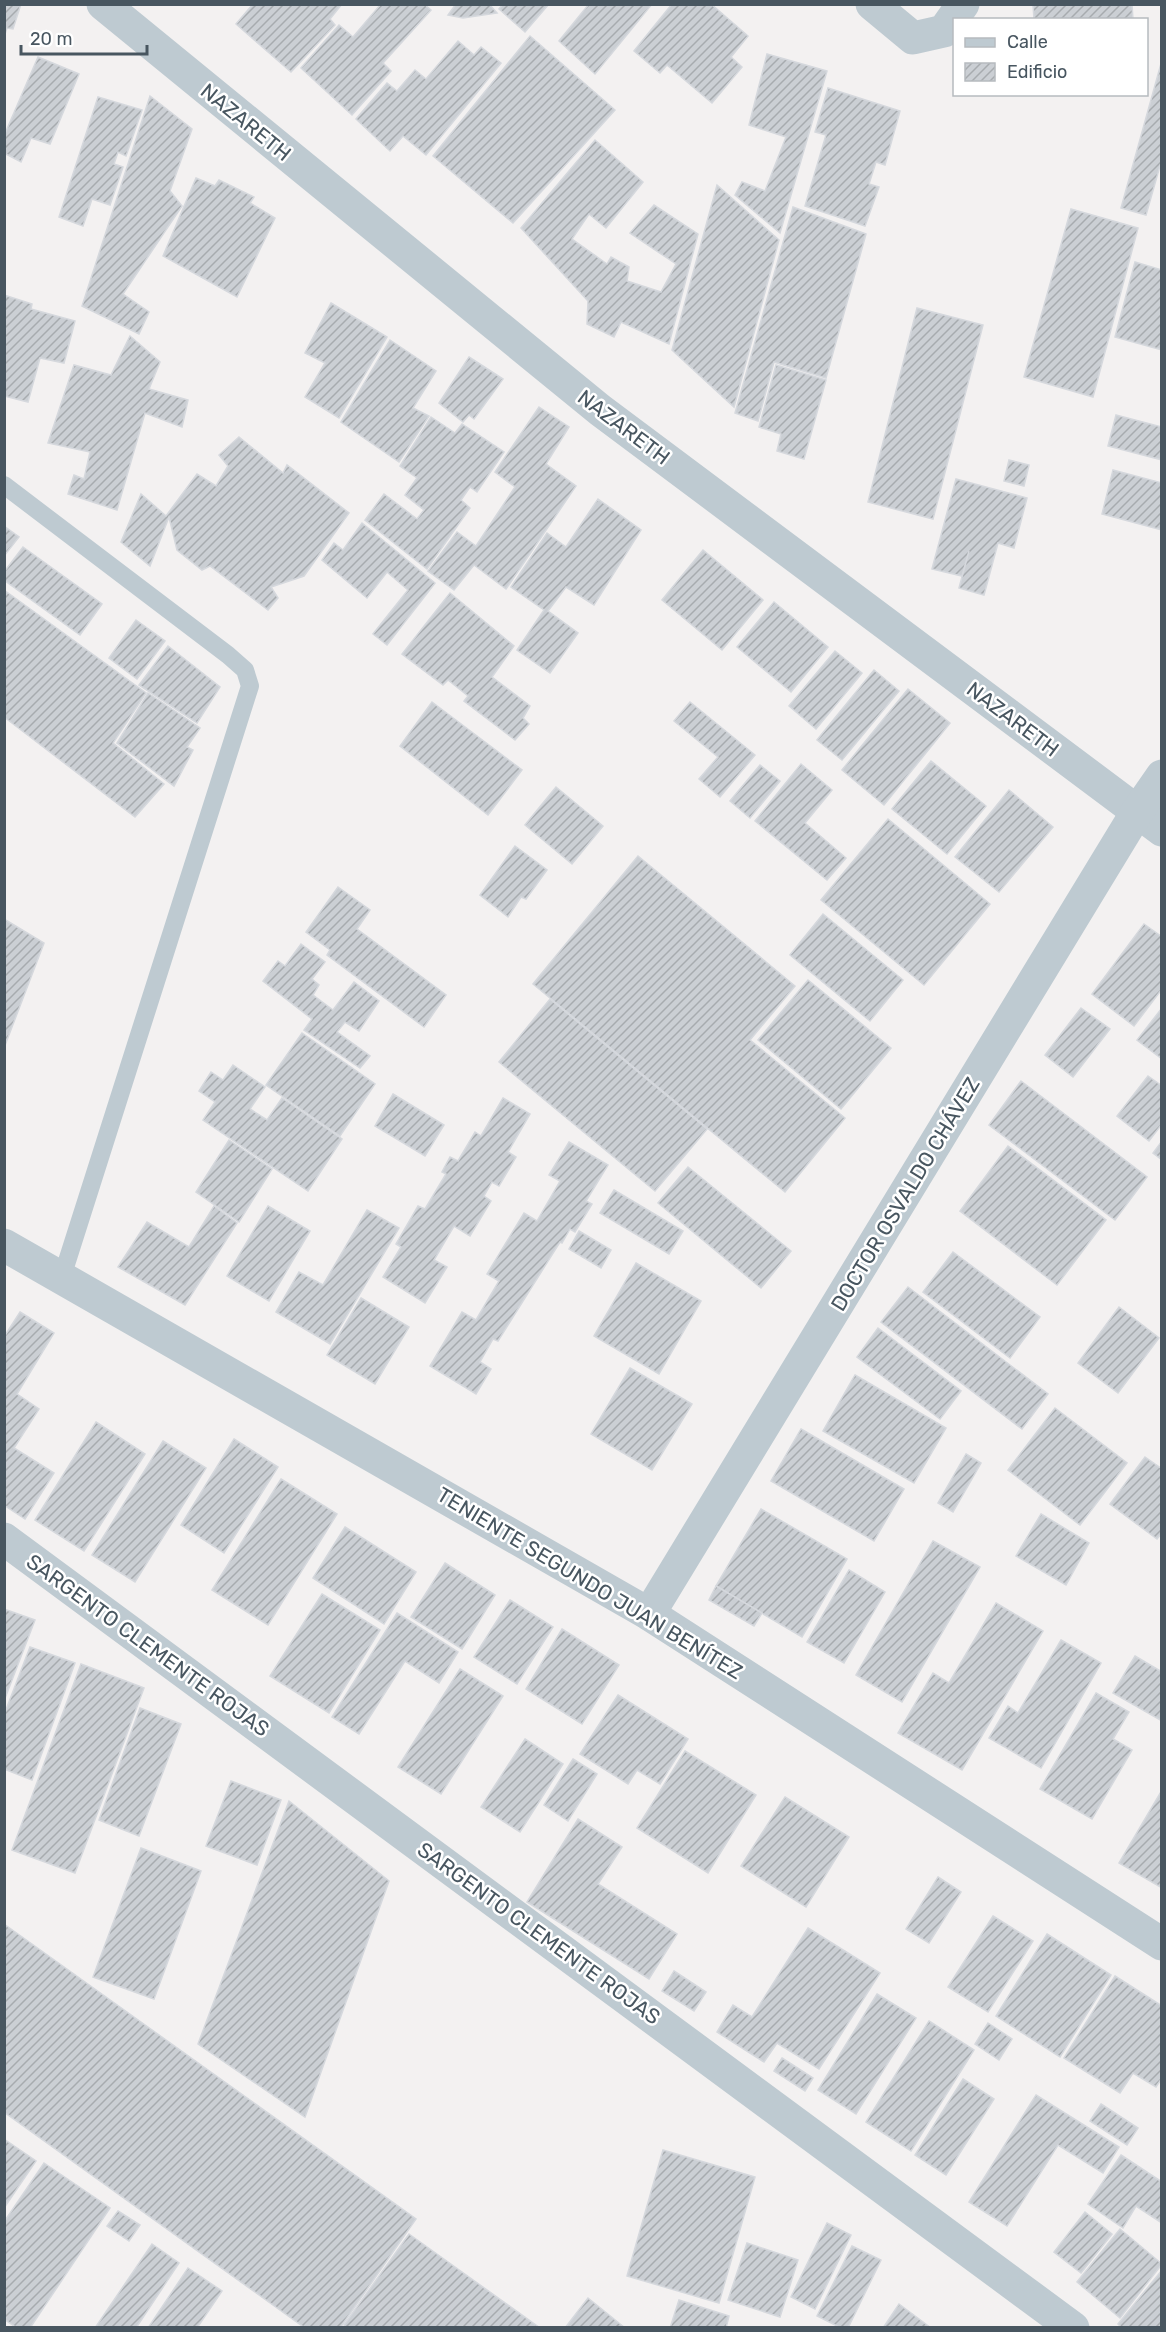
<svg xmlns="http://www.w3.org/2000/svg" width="1166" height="2332" viewBox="0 0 1166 2332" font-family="Rubik,sans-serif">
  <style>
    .building { fill: url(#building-hatch); stroke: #d5d8dd; stroke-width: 1.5 }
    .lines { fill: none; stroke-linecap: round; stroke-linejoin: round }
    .service { stroke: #becad1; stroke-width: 18 }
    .minor { stroke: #becad1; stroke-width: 33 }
    .labels { text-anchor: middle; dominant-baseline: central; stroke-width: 5; stroke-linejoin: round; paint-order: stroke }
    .street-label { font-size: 21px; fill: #485660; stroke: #fff }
  </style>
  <defs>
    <pattern id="building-hatch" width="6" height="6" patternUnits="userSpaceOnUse" patternTransform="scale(1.5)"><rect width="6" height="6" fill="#cbcfd4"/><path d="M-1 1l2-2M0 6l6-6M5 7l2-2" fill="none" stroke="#a7abaf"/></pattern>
  </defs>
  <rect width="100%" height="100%" fill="#f3f1f1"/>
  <g class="building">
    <path d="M4,4H21L13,29L7,28L4,37Z"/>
    <path d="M253,4H342L330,19L335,25L291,72L236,24Z"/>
    <path d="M381,4H424L431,10L383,63L391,71L352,115L301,68L339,25L353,37Z"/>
    <path d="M456,4H489L497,13L463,18L448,15Z"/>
    <path d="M503,4H549L525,32L499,9Z"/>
    <path d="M589,4H652L595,74L559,41Z"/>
    <path d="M672,4H711L748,36L731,57L742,67L712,103L667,65L660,73L634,51Z"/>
    <path d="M1033,4H1132L1133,20H1034Z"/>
    <path d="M530,36L615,110L513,223L433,156Z"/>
    <path d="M458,41L474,55L481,47L501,63L426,155L403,136L390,151L356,119L387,83L397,91L415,70L426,79Z"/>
    <path d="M767,54L827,71L780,233L735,195L742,182L765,191L786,137L749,125Z"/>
    <path d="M38,57L79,74L50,144L31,138L21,162L4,153V136Z"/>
    <path d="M1162,60V159L1146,215L1121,208Z"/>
    <path d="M828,88L900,111L885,165L876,162L869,184L879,187L865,226L805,206L826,135L815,132Z"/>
    <path d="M150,96L192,129L170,191L182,206L123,294L149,312L139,334L82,306Z"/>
    <path d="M98,97L142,110L126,156L118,152L114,164L123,167L110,205L92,199L83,226L59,217Z"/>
    <path d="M595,140L643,182L606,228L589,214L572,239L607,264L611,257L629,267L627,281L661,292L676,264L630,233L654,205L698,234L669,344L621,322L614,337L587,324L588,301L521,228Z"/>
    <path d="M196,178L215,186L219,180L254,197L250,203L275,218L237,297L163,256Z"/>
    <path d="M717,185L779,240L734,407L672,350Z"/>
    <path d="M793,207L866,234L826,378L774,362L758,421L735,413Z"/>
    <path d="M1071,209L1138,228L1093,397L1024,377Z"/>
    <path d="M1135,262L1162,270V350L1115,337Z"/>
    <path d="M4,295L32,304L31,309L75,321L64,363L40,358L28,402L4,396Z"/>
    <path d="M331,303L387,337L339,418L305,397L325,363L305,353Z"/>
    <path d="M917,308L983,325L933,519L868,502Z"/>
    <path d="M130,336L160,362L149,389L188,400L182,427L145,413L117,510L68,494L74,475L84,479L90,452L48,443L74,365L111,375Z"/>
    <path d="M390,340L436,371L413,408L429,416L399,462L341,422Z"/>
    <path d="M469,357L503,379L474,419L469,415L463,422L439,403Z"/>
    <path d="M776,365L826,380L804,459L777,451L781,434L759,427Z"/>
    <path d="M539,407L569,427L546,464L576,486L506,589L474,565L454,590L428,571L457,532L476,546L515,487L495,472Z"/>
    <path d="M1116,415L1162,427V460L1108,446Z"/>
    <path d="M431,417L455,433L462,424L504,452L477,492L470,487L461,500L470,508L427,569L365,520L384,494L417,519L424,510L405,495L417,478L400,466Z"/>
    <path d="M239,437L283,473L287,465L349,513L304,576L271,587L278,598L268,610L210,566L202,570L177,550L169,517L150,566L121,542L141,494L166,516L197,474L216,486L228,466L219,455Z"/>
    <path d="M1009,460L1029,465L1024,486L1004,481Z"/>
    <path d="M1113,470L1162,483V530L1102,514Z"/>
    <path d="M956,479L1027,498L1014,548L998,543L984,595L959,588L969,551L962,576L932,569Z"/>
    <path d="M598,499L641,530L594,605L566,587L548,611L578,633L550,673L517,650L544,610L511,587L547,533L566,547Z"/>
    <path d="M362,523L435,583L387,645L373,634L408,590L387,572L367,598L322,560L334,543L343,550Z"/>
    <path d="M4,526L19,537L4,556Z"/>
    <path d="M23,547L102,604L80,635L4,580V572Z"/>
    <path d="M703,550L763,600L722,650L662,600Z"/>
    <path d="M4,590L146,693L113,743L164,784L135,817L4,717Z"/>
    <path d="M450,593L514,646L492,677L530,706L523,718L529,724L515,740L464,701L468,696L448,680L443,685L402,654Z"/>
    <path d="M774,602L828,647L791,692L737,647Z"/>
    <path d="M136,620L165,641L137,679L109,658Z"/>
    <path d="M168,646L220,687L197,723L139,685Z"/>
    <path d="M835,651L862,673L816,729L789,706Z"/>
    <path d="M874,670L899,691L842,760L817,740Z"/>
    <path d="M908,689L950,723L884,805L842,770Z"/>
    <path d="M148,693L200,728L187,747L193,750L174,786L117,743Z"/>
    <path d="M432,702L522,770L488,815L400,746Z"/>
    <path d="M690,702L755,755L720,797L699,779L718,757L674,721Z"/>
    <path d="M931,761L986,806L947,854L892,809Z"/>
    <path d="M801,764L832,790L805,823L846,858L827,880L755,821Z"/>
    <path d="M760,765L780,781L750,818L730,801Z"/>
    <path d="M556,787L603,826L572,864L525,825Z"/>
    <path d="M1009,790L1053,827L999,892L955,857Z"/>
    <path d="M888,819L990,904L924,985L821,900Z"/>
    <path d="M515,846L547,870L526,899L521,897L508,917L480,895Z"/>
    <path d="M638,856L795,986L750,1040L845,1118L785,1192L533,984Z"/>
    <path d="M338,887L370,910L357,929L446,995L424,1027L327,955L330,950L306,932Z"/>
    <path d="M823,914L903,980L870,1021L790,955Z"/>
    <path d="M4,919L44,943L4,1048Z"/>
    <path d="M1144,924L1162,937V989L1134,1026L1092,994Z"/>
    <path d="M301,944L325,962L312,979L319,985L313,995L333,1010L354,982L379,1001L359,1031L345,1022L337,1032L370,1056L360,1068L304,1030L312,1019L263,981L278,961L285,966Z"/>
    <path d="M808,980L891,1048L841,1109L758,1040Z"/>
    <path d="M550,999L707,1129L655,1191L499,1062Z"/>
    <path d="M1081,1008L1110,1029L1073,1077L1045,1055Z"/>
    <path d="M1162,1008V1059L1137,1040Z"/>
    <path d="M302,1033L375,1084L340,1136L266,1085Z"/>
    <path d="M233,1065L265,1087L250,1109L267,1120L282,1098L342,1139L308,1191L203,1120L215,1102L199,1091L211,1072L223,1080Z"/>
    <path d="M1148,1076L1162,1086V1124L1149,1141L1117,1116Z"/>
    <path d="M1021,1081L1147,1177L1115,1220L989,1125Z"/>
    <path d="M393,1094L444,1125L425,1156L375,1126Z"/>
    <path d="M503,1098L530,1114L508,1152L516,1157L499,1186L492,1182L484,1196L491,1201L470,1236L454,1226L434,1260L447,1267L425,1303L383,1277L401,1247L396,1244L418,1206L425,1209L446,1174L442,1172L450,1157L458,1161L475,1132L481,1136Z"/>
    <path d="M229,1140L272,1169L239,1222L196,1192Z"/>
    <path d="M1162,1141V1160L1153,1153Z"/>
    <path d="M569,1142L608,1165L586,1201L592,1204L575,1232L570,1229L562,1243L560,1242L498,1341L493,1339L480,1362L491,1369L476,1394L430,1366L462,1312L476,1320L499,1281L487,1274L524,1213L537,1221L560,1181L549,1175Z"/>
    <path d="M1008,1146L1106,1220L1057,1285L960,1211Z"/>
    <path d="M688,1167L791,1251L761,1288L658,1203Z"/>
    <path d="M614,1190L683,1231L669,1254L600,1213Z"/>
    <path d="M214,1206L237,1223L185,1305L118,1267L147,1222L189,1247Z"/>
    <path d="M268,1206L310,1231L269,1301L227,1276Z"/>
    <path d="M367,1210L399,1228L330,1344L276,1312L299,1272L323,1285Z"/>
    <path d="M579,1231L611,1250L601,1268L569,1249Z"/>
    <path d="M953,1252L1040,1317L1010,1358L923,1292Z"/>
    <path d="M636,1263L701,1301L659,1374L594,1336Z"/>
    <path d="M908,1287L1048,1394L1022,1429L881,1322Z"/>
    <path d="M361,1298L409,1327L375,1384L327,1355Z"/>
    <path d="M1119,1307L1159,1338L1118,1393L1078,1363Z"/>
    <path d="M20,1312L54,1333L17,1394L39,1409L14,1448L54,1473L25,1519L4,1505V1337Z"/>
    <path d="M878,1328L961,1391L940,1419L857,1357Z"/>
    <path d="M630,1368L692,1404L652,1470L591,1434Z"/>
    <path d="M855,1375L946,1428L914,1483L823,1431Z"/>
    <path d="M1055,1408L1127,1463L1080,1525L1008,1470Z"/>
    <path d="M96,1422L145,1454L84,1551L35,1520Z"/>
    <path d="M801,1429L904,1489L874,1541L771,1481Z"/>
    <path d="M234,1439L278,1467L224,1553L181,1525Z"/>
    <path d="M163,1441L206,1468L135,1582L92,1555Z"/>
    <path d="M966,1454L981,1463L953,1512L938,1503Z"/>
    <path d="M1145,1457L1162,1469V1533L1157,1539L1110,1504Z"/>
    <path d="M281,1479L337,1514L268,1625L212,1590Z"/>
    <path d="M761,1509L847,1559L802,1637L716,1586Z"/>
    <path d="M1041,1514L1089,1543L1066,1585L1016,1556Z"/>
    <path d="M345,1527L416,1572L384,1624L313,1578Z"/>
    <path d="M933,1541L980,1567L902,1702L856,1675Z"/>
    <path d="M445,1563L495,1595L462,1649L411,1617Z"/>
    <path d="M849,1570L885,1592L844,1663L807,1642Z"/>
    <path d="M716,1586L762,1613L754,1626L709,1600Z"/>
    <path d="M322,1594L380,1630L329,1713L270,1676Z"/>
    <path d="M510,1600L553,1627L517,1684L474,1657Z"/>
    <path d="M996,1603L1043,1631L962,1770L898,1733L933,1673L949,1683Z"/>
    <path d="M4,1609L35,1620L4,1701Z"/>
    <path d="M397,1613L458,1652L439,1683L405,1661L359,1734L332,1717Z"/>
    <path d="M562,1629L619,1665L582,1724L526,1689Z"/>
    <path d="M1061,1640L1101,1663L1041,1768L989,1738L1008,1706L1018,1713Z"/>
    <path d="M30,1647L75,1663L32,1780L4,1769V1715Z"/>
    <path d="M1135,1656L1162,1672V1721L1113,1693Z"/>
    <path d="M81,1664L144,1688L75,1873L12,1850Z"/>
    <path d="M460,1669L503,1696L441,1794L398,1767Z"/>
    <path d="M1096,1693L1129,1712L1113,1739L1132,1750L1092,1819L1040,1789Z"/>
    <path d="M618,1695L688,1739L660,1784L637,1770L628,1784L580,1754Z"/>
    <path d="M140,1708L181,1724L139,1836L99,1820Z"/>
    <path d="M525,1739L563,1764L520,1832L481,1807Z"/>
    <path d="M685,1751L756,1795L708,1873L637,1828Z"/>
    <path d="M573,1759L597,1774L568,1821L544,1805Z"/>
    <path d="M231,1781L281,1800L257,1865L206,1846Z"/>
    <path d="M1162,1790V1888L1119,1863Z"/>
    <path d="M785,1797L849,1837L806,1907L741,1866Z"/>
    <path d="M289,1801L389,1881L305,2117L198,2044Z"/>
    <path d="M578,1819L622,1847L598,1884L677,1934L649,1979L527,1902Z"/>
    <path d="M141,1848L201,1871L154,1999L93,1977Z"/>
    <path d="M938,1877L961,1892L929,1943L906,1929Z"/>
    <path d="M993,1916L1033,1941L988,2012L948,1987Z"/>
    <path d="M4,1924L416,2219L340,2328H305L4,2112Z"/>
    <path d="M808,1928L880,1973L819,2069L777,2043L764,2062L717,2032L733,2005L752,2017Z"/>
    <path d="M1047,1934L1111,1975L1060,2057L996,2016Z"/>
    <path d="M674,1971L706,1992L694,2011L662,1991Z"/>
    <path d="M1115,1976L1162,2006V2078L1156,2087L1133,2073L1120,2093L1064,2058Z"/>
    <path d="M877,1994L916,2018L856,2114L818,2090Z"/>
    <path d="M929,2021L974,2050L911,2151L866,2122Z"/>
    <path d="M988,2023L1012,2039L999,2060L975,2044Z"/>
    <path d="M782,2058L813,2078L805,2091L774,2071Z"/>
    <path d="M963,2079L994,2099L946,2175L915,2155Z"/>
    <path d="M1036,2095L1119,2147L1103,2173L1058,2145L1007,2226L969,2202Z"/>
    <path d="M1101,2104L1138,2128L1127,2145L1090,2121Z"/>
    <path d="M4,2139L36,2161L4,2208Z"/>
    <path d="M663,2150L755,2177L719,2303L627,2276Z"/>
    <path d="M1121,2155L1162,2182V2223L1136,2206L1123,2228L1088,2204Z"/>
    <path d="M44,2163L110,2208L30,2328H17L4,2319V2222Z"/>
    <path d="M118,2211L140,2225L129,2241L107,2226Z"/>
    <path d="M1085,2212L1112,2234L1081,2273L1054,2252Z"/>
    <path d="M827,2223L851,2235L815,2309L791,2297Z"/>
    <path d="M1120,2229L1162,2264L1120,2318L1077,2282Z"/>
    <path d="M409,2234L540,2328H347L344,2325Z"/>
    <path d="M747,2243L798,2260L780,2317L728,2300Z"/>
    <path d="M152,2244L179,2263L136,2328H95Z"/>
    <path d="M852,2246L881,2260L848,2328H841L817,2316Z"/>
    <path d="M188,2268L222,2291L197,2328H148Z"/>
    <path d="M1162,2270V2328H1122L1118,2324Z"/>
    <path d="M588,2298L625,2328H565Z"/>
    <path d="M679,2300L729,2316L726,2328H670Z"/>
    <path d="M899,2304L931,2328H883Z"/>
  </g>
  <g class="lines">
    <path class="service" d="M4,485L228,655L245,670L250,686L62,1277"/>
    <g class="minor">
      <path d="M103,4L600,410L1162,830"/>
      <path d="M872,4L913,38L944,31L963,4"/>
      <path d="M4,1245L649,1614L1162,1944"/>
      <path d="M4,1539L1073,2328"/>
      <path d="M649,1614L1137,812L1162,776"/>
    </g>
  </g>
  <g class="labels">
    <g class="street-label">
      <text transform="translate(246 122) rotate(39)">NAZARETH</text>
      <text transform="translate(624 427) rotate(37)">NAZARETH</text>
      <text transform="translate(1013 719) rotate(37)">NAZARETH</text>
      <text transform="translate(905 1194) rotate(-59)">DOCTOR OSVALDO CHÁVEZ</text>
      <text transform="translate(590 1583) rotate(31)">TENIENTE SEGUNDO JUAN BENÍTEZ</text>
      <text transform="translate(148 1645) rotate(36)">SARGENTO CLEMENTE ROJAS</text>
      <text transform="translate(539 1933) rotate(36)">SARGENTO CLEMENTE ROJAS</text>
    </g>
  </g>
  <rect width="1166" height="2332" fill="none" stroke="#485660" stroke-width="12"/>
  <rect x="953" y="18" width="195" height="78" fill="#ffffff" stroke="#b6bbbf" stroke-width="1.5"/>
  <rect x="965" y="38" width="30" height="9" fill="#becad1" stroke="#b6bbbf" stroke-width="1.5"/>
  <text x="1007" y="48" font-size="18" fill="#485660">Calle</text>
  <rect x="965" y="63" width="30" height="18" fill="url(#building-hatch)" stroke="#b6bbbf" stroke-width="1.5"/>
  <text x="1007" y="78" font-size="18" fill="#485660">Edificio</text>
  <path d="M21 45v9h126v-9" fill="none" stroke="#485660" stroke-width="3"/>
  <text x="30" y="45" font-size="18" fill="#485660" stroke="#ffffff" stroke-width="4.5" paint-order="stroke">20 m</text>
</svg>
